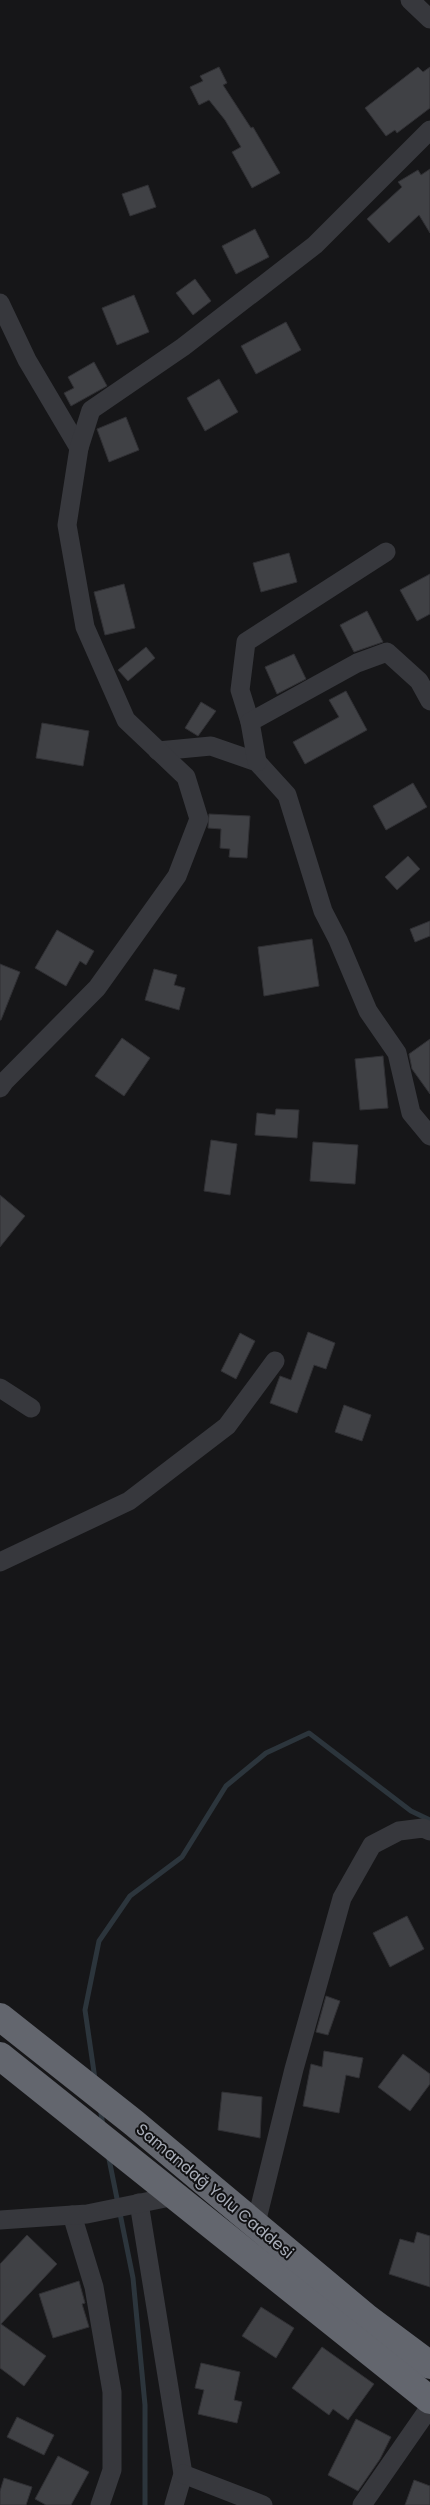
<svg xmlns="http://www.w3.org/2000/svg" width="430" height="2505" viewBox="0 0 430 2505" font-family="Poppins,sans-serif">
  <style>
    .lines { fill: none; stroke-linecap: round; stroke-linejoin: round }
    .stream { stroke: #2c353c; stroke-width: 5 }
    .building { fill: #404145; stroke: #303034 }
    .minor { stroke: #37383d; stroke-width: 19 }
    .highway { stroke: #63666e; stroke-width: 28 }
    .labels { text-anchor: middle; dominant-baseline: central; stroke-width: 4; stroke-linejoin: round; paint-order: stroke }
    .street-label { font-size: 16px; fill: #a8adb8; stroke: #111113 }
  </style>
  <rect width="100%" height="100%" fill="#161618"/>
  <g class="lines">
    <g class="stream">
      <path d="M95,2079L85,2010L99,1941L130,1896L182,1857L226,1786L266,1753L309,1733L411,1811L430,1820"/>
      <path d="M100,2107L103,2126"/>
      <path d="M108,2154L133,2278L145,2405V2505"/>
    </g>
  </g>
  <g class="building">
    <path d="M219,67L227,83L223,85L251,128L253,127L280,173L252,188L232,152L241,147L225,120L209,100L199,105L190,87L203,81L200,76Z"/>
    <path d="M418,67L423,72L430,67V108L397,133L395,130L386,136L365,108Z"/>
    <path d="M430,169V233L419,215L389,243L367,219L402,187L398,182L418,170L421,175Z"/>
    <path d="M148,185L156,207L130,216L122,194Z"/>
    <path d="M255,229L269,257L236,274L222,246Z"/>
    <path d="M195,279L211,301L193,315L176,293Z"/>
    <path d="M134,295L149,332L117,345L102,308Z"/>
    <path d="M286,322L301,350L256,374L241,346Z"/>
    <path d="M94,362L107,386L71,406L64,393L74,388L68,377Z"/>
    <path d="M219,379L238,412L205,431L187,398Z"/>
    <path d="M126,417L139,450L109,462L97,429Z"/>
    <path d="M289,553L297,582L261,592L253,563Z"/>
    <path d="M430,574V614L417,621L400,590Z"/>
    <path d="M124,584L135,628L105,635L94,592Z"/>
    <path d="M367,611L383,642L354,652L340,625Z"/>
    <path d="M146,647L155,658L128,681L118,670Z"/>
    <path d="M294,654L306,679L277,694L265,667Z"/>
    <path d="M346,691L367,730L305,764L293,742L339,717L329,700Z"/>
    <path d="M201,702L216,711L198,736L185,728Z"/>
    <path d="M42,723L89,731L83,766L36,758Z"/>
    <path d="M413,783L427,807L386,830L373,806Z"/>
    <path d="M209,814L250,816L247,858L229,857L230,849L220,848L221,829L208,828Z"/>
    <path d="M408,856L420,869L397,890L385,877Z"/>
    <path d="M430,921V936L415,942L410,929Z"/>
    <path d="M57,930L94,951L86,965L80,961L66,986L35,968Z"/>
    <path d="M312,939L319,986L264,996L258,947Z"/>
    <path d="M0,964L20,972L1,1020H0Z"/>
    <path d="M154,969L177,975L174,985L185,988L179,1010L145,1000Z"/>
    <path d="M122,1038L150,1058L124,1096L95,1076Z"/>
    <path d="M430,1039V1094L412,1069L409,1054Z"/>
    <path d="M383,1056L388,1108L360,1110L355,1059Z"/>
    <path d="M276,1109L299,1110L297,1138L255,1135L257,1113L275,1115Z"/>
    <path d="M211,1140L237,1144L230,1195L204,1191Z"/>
    <path d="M313,1142L358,1145L355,1184L310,1181Z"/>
    <path d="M0,1195L25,1216L0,1247Z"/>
    <path d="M308,1332L335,1343L326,1369L314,1365L297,1413L270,1403L280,1376L291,1380Z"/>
    <path d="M240,1333L255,1341L236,1379L221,1371Z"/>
    <path d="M344,1405L371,1415L362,1441L335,1432Z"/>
    <path d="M407,1916L424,1949L390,1967L373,1933Z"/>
    <path d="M326,1996L340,2001L328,2035L316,2032Z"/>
    <path d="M324,2051L363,2058L359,2078L346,2075L339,2113L303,2106L311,2064L322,2067Z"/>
    <path d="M403,2054L430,2074V2084L410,2111L378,2087Z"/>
    <path d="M222,2092L262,2097L260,2138L218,2130Z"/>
    <path d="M417,2232L430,2236V2287L389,2274L400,2239L414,2243Z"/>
    <path d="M27,2235L57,2264L1,2324L46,2356L24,2386L0,2368V2264Z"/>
    <path d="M79,2281L85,2303L82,2304L89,2327L53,2338L39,2294Z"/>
    <path d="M261,2307L294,2328L276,2358L242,2336Z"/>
    <path d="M322,2347L374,2384L348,2420L333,2409L329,2415L292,2388Z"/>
    <path d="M201,2363L240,2372L234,2400L242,2402L237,2423L198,2414L204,2390L195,2388Z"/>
    <path d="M17,2417L54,2435L44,2455L7,2437Z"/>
    <path d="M356,2419L391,2437L380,2459L358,2491L328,2475Z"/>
    <path d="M58,2456L89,2472L71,2505H46L35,2499Z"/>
    <path d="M4,2478L32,2487L26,2505H0V2491Z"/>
    <path d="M414,2480L430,2486V2505H405Z"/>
  </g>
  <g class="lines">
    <g class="minor">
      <path d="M410,0L430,19"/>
      <path d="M0,303L27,360L79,448"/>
      <path d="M250,722L240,690L246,642L386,552"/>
      <path d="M158,751L211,746L257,762L287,795L323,911L338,940L368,1011L397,1053L411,1113L430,1136"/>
      <path d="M257,762L250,722L357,663L387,652L419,681L430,701"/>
      <path d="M0,1088L5,1081L97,988L177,876L199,819L186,777L126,720L85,627L67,525L79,448L91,410L183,347L315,245L430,130"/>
      <path d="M0,1388L31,1408"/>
      <path d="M0,1562L129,1501L227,1426L275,1361"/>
      <path d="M139,2203L183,2474L174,2505"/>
      <path d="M72,2215L94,2287L112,2392V2470L100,2505"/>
      <path d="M0,2220L87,2214L175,2196"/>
      <path d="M256,2223L294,2069L342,1898L372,1845L399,1831L423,1828L430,1831"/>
      <path d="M183,2474L263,2505"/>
      <path d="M362,2505L430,2407"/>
    </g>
    <g class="highway">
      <path d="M0,2017L134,2123L367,2318L430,2365"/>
      <path d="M0,2056L430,2400"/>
    </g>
  </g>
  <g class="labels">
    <g class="street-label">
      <text transform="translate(215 2191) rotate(40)">Samandağ Yolu Caddesi</text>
    </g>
  </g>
</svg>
